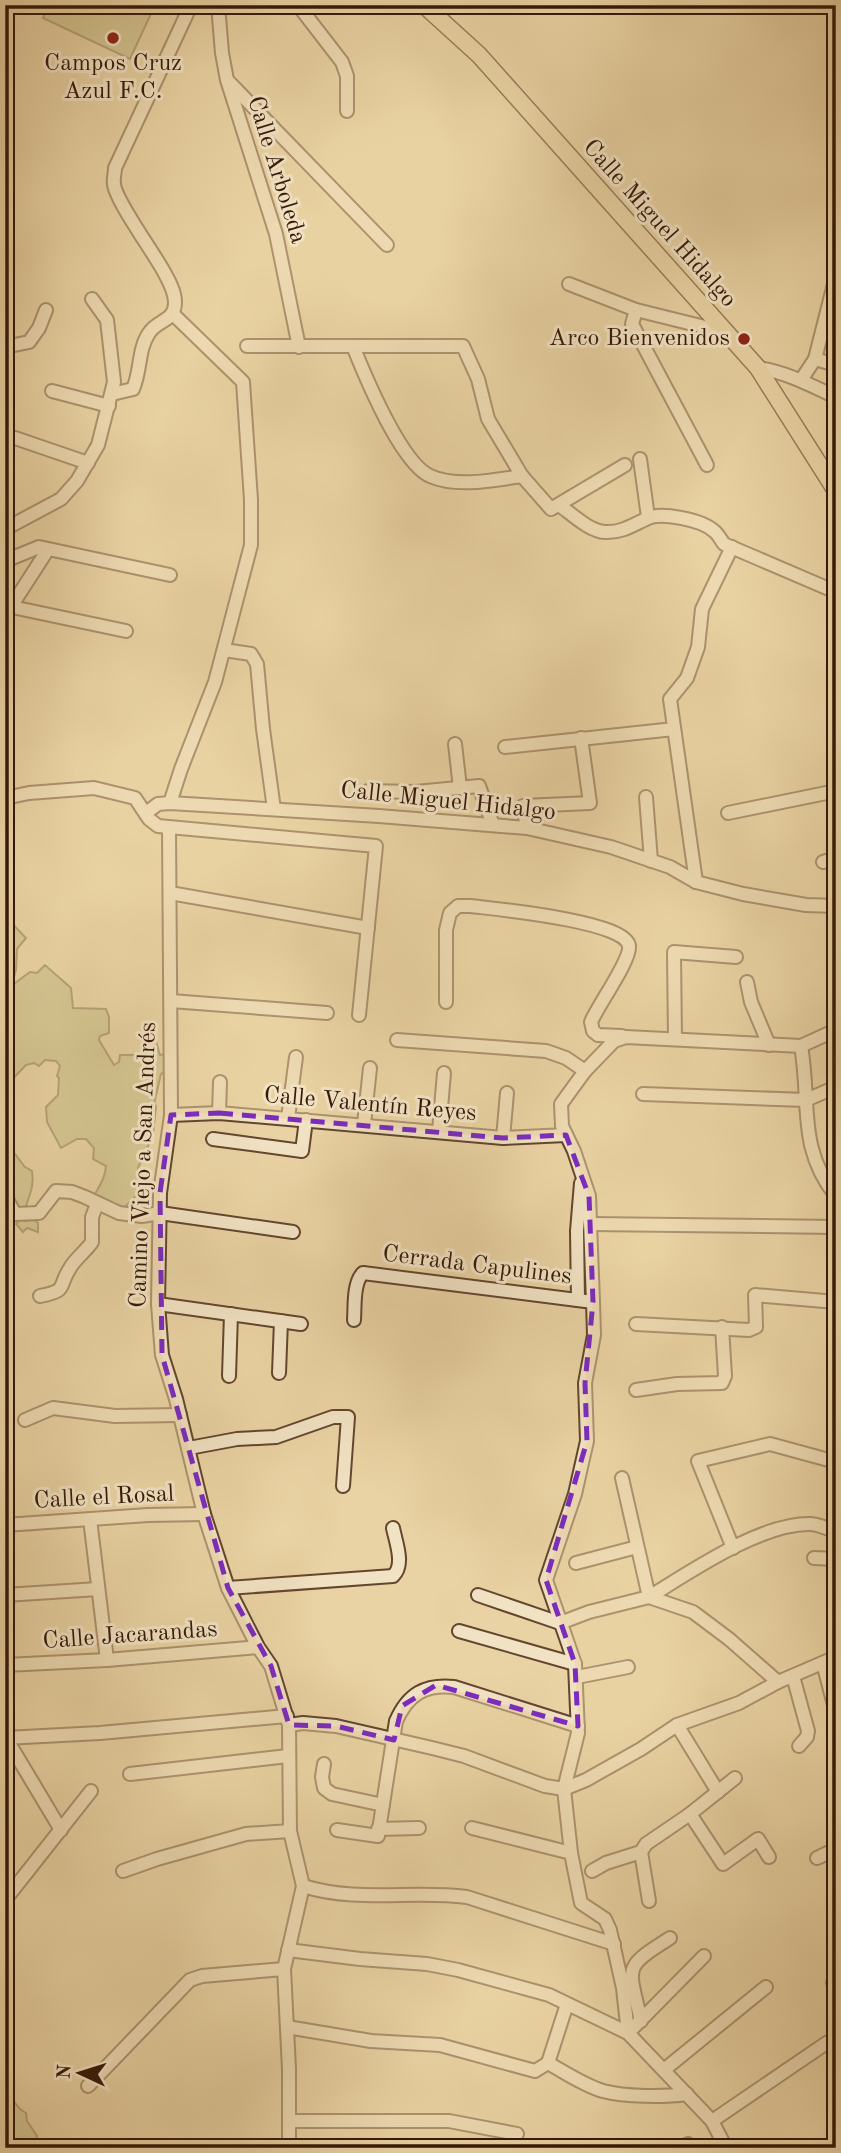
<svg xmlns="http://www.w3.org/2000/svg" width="841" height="2153" viewBox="0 0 841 2153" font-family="'Old Standard TT',serif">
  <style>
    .green { fill: #beba80; stroke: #7a6944; stroke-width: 2 }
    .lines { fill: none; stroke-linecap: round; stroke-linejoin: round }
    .minor-casing { stroke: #63462e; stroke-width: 16 }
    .major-casing { stroke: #361807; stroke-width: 19 }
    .minor { stroke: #f1e2c3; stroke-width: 12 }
    .major { stroke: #e9d2a3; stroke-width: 16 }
    .marked { fill: none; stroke: #7b2cbf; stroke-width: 5; stroke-dasharray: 14 9; stroke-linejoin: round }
    .poi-dot { fill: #8f2418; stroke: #f1e2c3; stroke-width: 2.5 }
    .labels { text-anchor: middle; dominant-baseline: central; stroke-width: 6; stroke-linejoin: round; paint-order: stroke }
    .poi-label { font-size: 24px; fill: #361807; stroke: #f1e2c3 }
    .street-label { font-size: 24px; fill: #361807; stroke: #f1e2c3 }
  </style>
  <rect width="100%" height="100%" fill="#e9d2a3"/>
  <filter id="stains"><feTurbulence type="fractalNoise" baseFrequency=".00286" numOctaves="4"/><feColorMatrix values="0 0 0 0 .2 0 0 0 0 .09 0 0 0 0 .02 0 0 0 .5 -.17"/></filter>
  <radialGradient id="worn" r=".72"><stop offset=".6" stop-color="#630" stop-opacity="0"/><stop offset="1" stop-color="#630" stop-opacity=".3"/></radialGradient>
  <g class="green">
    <path d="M49,5H155L130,59L43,18Z"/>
    <path d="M5,916L26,938L17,949L16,970L11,986L30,972L37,973L45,965L71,988L73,1008L106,1009L109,1017V1033L100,1036L99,1040L114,1065L119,1062L120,1055C127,1055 147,1055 154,1053L157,1045L160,1055L172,1054L165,1071L161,1074L154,1104L156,1106L153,1135L138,1168L145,1183L142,1190L125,1207L92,1200C98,1187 105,1180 106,1166L93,1159L94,1148L86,1139H77L61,1148L47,1122L46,1107L58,1095L59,1078L57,1076L60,1066L56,1061L45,1060L39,1066L34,1063L26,1065L5,1087Z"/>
    <path d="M5,1141L25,1167L32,1171C36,1194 21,1204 26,1221L30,1218L38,1223V1232L27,1228L23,1232L16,1224L19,1221L15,1217H11L5,1221Z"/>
    <path d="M5,2091L20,2109L26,2113L27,2121L37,2136L34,2148H5Z"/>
  </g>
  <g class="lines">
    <defs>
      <g id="minor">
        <path d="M218,5L222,53L227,80L276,234L299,347"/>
        <path d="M298,5L342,62L347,76V111"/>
        <path d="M229,82L387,245"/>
        <path d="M569,284L636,310L725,332"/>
        <path d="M636,310L632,324L707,465"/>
        <path d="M247,346H463L478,379L488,419L522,476"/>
        <path d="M353,346C365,376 401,463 430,476C457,488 494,480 522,476L551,509L625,465"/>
        <path d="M5,347L29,342L39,328L46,310"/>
        <path d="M815,359L836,365"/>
        <path d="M758,368C786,372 810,385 836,397"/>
        <path d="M801,380L815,359L834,284H836"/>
        <path d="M52,391L109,406"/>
        <path d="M112,394L133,389C141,371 138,349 149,333C158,319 175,322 175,302C175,292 169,281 164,272C154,253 115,200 114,184C113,179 115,173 115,168L191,5"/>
        <path d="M15,438L88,463"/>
        <path d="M640,459L648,517"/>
        <path d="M559,505C572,514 589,531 605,532C621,533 633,525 646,519C660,511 702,520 714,531C718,534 721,540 724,544L836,592"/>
        <path d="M5,529L61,499L77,481L98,445L114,382L107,320L92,299"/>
        <path d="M5,561L39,547L170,575"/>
        <path d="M12,607L126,631"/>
        <path d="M5,616L45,554L46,549"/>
        <path d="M224,650L251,654L257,664L263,729L274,809"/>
        <path d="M455,744L460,788"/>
        <path d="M505,747L674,729"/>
        <path d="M368,791L416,792L479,786L493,825"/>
        <path d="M646,797L651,861"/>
        <path d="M5,798L29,793L94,788L135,798L149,819L158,826L376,846L359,1015"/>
        <path d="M170,803L181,769L215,682L251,545V500L243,382L173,314"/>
        <path d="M146,813L158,804L170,803L379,816L527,828L611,847L670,867L696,882L743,894L806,905L836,906"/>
        <path d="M728,813L836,791"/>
        <path d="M169,828L171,1115L160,1193L158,1304L162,1355L176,1399L204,1514L228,1588L258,1647L271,1666L289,1725L290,1831L303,1886L284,1969L289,2069V2148"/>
        <path d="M527,828L523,806L590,803L581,738"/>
        <path d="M823,862L836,858"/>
        <path d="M696,882L670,699L687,678L698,647L702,609L732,547"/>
        <path d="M170,893L368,928"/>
        <path d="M747,982L751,1002L769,1045"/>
        <path d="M171,1001L327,1013"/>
        <path d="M446,1002V930L450,913L458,906H471C495,909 626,921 629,946C631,960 598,1005 591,1022L593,1031L598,1035L622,1036"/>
        <path d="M675,1039L674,952L736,957"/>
        <path d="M397,1040L546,1051L566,1058L585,1071"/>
        <path d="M801,1046C811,1102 797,1148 836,1196"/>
        <path d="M643,1094L806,1100L836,1087"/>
        <path d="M219,1113L220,1082"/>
        <path d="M171,1115L219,1113L503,1138L566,1135"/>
        <path d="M288,1118L296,1057"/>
        <path d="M364,1124L370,1068"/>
        <path d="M439,1131L444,1073"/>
        <path d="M503,1138L507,1093"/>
        <path d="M213,1139L302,1151L306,1120"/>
        <path d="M5,1196L15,1214L39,1213L56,1191L72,1192L85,1197L119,1213L142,1216L160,1213L293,1232"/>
        <path d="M590,1224L836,1227"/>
        <path d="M40,1296C69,1290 57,1288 70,1268C75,1259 86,1251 92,1242V1217L97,1204"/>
        <path d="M578,1300L577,1231L581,1183"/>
        <path d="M158,1304L301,1324"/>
        <path d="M354,1320C355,1306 353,1283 363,1273L593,1302"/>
        <path d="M636,1324L749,1330L756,1327L755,1295L836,1302"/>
        <path d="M279,1373L281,1321"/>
        <path d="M229,1376L231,1314"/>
        <path d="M636,1390L677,1384L722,1383L725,1376L722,1327"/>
        <path d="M25,1420L53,1408L115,1416L180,1415"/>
        <path d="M189,1448L237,1439L276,1437L333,1417H348L343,1486"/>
        <path d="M622,1478L649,1597C690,1572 761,1523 810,1524C818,1524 827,1529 836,1531"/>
        <path d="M90,1519L107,1660"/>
        <path d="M5,1525L148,1515L204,1514"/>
        <path d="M733,1548L698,1461L770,1444L836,1462"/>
        <path d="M814,1558L836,1559"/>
        <path d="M576,1563L637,1547"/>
        <path d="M228,1588L393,1576C405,1565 396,1543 393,1528"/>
        <path d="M5,1595L98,1589"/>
        <path d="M478,1595L560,1623L589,1612L649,1597L693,1612L729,1639L778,1682"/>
        <path d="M459,1631L575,1664"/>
        <path d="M823,1663L836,1713"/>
        <path d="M5,1665L107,1660L258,1647"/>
        <path d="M793,1676L808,1731L807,1737L799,1746"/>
        <path d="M577,1677L628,1667"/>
        <path d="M289,1725L303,1723L336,1726L432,1748L464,1756L545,1786L564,1789L586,1780L641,1749L677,1725L739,1703L778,1682L836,1657"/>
        <path d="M677,1725L718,1792"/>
        <path d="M5,1738L100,1733L287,1716"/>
        <path d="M6,1738L61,1830"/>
        <path d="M324,1764L322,1777L324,1788L332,1794L383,1805"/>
        <path d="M130,1774L288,1756"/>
        <path d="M690,1814L723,1864L758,1839L769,1857"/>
        <path d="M472,1828L571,1853"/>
        <path d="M378,1829L419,1828"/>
        <path d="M337,1830L378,1836L396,1721C408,1694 425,1684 454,1687L578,1726"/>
        <path d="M641,1852L649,1901"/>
        <path d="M817,1858L836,1849"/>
        <path d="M123,1871L157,1859L246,1834L290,1831"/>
        <path d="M592,1871L606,1863L641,1852L646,1844L690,1814L735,1778"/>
        <path d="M303,1886C358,1903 411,1890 467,1897L614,1944"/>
        <path d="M5,1900L91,1791"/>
        <path d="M288,1950L360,1959L427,1964L458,1970L549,1995L628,2033L704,1956"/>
        <path d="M833,1983H836"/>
        <path d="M641,2021C629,1966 621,1969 670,1938"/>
        <path d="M287,2027L371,2041L440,2045L535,2071L548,2063C566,2073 583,2085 603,2091C625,2097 665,2097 687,2094"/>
        <path d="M548,2063L567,2004"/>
        <path d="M665,2069L766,1987"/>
        <path d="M88,2086L190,1980L202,1976L284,1969"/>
        <path d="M289,2121H449L517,2134"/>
        <path d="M712,2121L825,2044L832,2040L836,2042"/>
        <path d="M688,2144L689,2148"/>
        <path d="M726,2148L712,2121L628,2033L623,1988L610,1930L605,1919L581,1903L571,1853L564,1789L578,1733L575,1664L546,1580L575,1494L587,1441L585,1383L594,1335L593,1302L589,1196L574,1151L562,1126L561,1104L585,1071L614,1041L626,1037L801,1046L836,1030"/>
      </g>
      <path id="major" d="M424,5L479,55L758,368L836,491"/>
    </defs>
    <use href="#minor" class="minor-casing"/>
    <use href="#major" class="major-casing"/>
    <use href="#minor" class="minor"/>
    <use href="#major" class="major"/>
  </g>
  <path d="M0 0H841V2153H0ZM219,1113L503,1138L566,1135L589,1196L593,1302L585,1383L587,1441L546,1580L575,1664L578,1726L436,1685L402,1706L394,1740L336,1726L289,1725L271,1666L228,1588L162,1355L160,1193L171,1115Z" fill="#e9d2a3" fill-opacity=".55" fill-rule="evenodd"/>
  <path class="marked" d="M219,1113L503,1138L566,1135L589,1196L593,1302L585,1383L587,1441L546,1580L575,1664L578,1726L436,1685L402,1706L394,1740L336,1726L289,1725L271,1666L228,1588L162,1355L160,1193L171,1115Z"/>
  <g class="poi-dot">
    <circle cx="113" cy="38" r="7"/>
    <circle cx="744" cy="339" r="7"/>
  </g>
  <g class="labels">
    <g class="poi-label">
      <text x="113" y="64">Campos Cruz<tspan x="113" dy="28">Azul F.C.</tspan></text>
      <text x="730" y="339" text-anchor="end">Arco Bienvenidos</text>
    </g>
    <g class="street-label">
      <text transform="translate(276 170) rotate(73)">Calle Arboleda</text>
      <text transform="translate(659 224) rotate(48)">Calle Miguel Hidalgo</text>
      <text transform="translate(448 802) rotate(6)">Calle Miguel Hidalgo</text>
      <text transform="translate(370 1105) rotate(5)">Calle Valentín Reyes</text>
      <text transform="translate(144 1165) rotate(-88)">Camino Viejo a San Andrés</text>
      <text transform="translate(477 1266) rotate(7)">Cerrada Capulines</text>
      <text transform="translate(104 1498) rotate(-3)">Calle el Rosal</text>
      <text transform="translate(130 1636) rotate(-4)">Calle Jacarandas</text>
    </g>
  </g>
  <rect width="841" height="2153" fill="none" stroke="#e9d2a3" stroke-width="28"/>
  <rect x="7" y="7" width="827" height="2139" fill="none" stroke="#361807" stroke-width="3.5"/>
  <rect x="14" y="14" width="813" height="2125" fill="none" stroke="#361807" stroke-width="2"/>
  <g transform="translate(80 2073) rotate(274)" stroke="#f1e2c3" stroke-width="5" paint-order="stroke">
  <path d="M0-5L12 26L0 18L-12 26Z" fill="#361807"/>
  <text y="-10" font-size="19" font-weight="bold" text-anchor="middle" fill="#361807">N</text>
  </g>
  <rect width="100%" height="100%" filter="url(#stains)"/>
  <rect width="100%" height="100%" fill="url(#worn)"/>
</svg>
